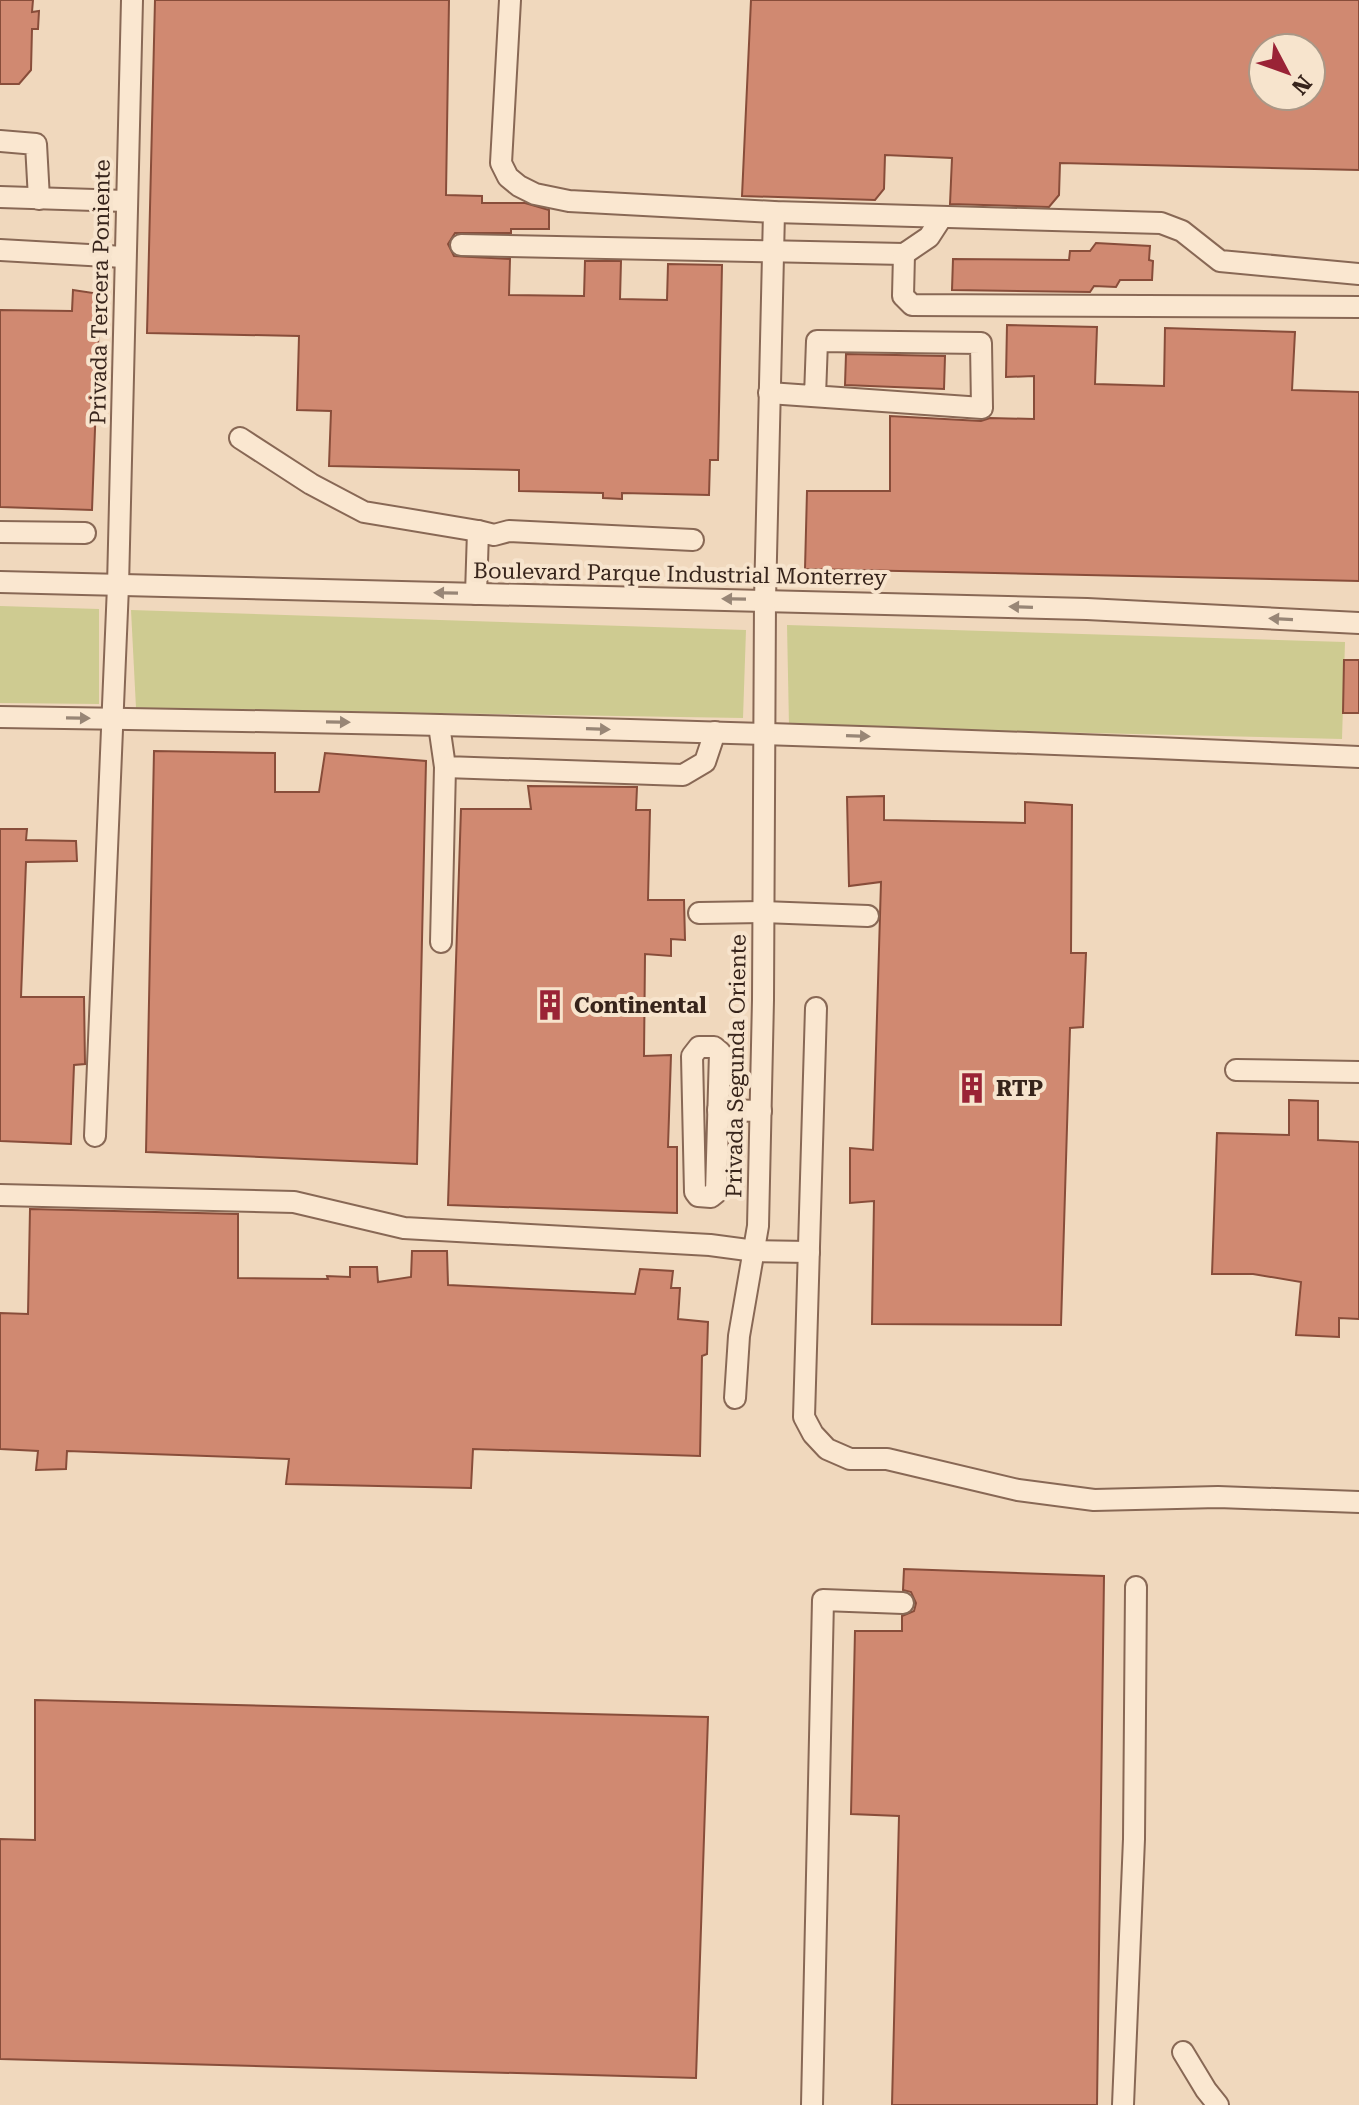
<svg xmlns="http://www.w3.org/2000/svg" width="1359" height="2105" viewBox="0 0 1359 2105" font-family="'Roboto Serif',serif">
  <style>
    .green { fill: #cecb91 }
    .building { fill: #d08971; stroke: #884d3a; stroke-width: 2; fill-rule: evenodd }
    .lines { fill: none; stroke-linecap: round; stroke-linejoin: round }
    .minor-casing { stroke: #886855; stroke-width: 24 }
    .minor { stroke: #fae7d0; stroke-width: 20 }
    .oneway { fill: #988676 }
    .labels { text-anchor: middle; dominant-baseline: central; stroke-width: 8; stroke-linejoin: round; paint-order: stroke }
    .street-label { font-size: 22px; fill: #37241b; stroke: #f7e4cd }
    .poi-label { font-size: 22px; font-weight: bold; fill: #37241b; stroke: #f7e4cd; text-anchor: start }
  </style>
  <rect width="100%" height="100%" fill="#f0d8bd"/>
  <g class="green">
    <path d="M0,606L99,609V704L0,703Z"/>
    <path d="M131,610L746,630L743,718L136,708Z"/>
    <path d="M787,625L1345,642L1342,739L789,726Z"/>
  </g>
  <g class="building">
    <path d="M0,0H33L32,12L39,11L38,29H32L31,70L19,84H0Z"/>
    <path d="M155,0H449L446,195L482,196V203H525L549,210V229H511V233H455L448,244L454,256L510,259L509,295L584,296L585,261H621L620,299L667,300L668,264L722,265L718,460H710L709,495L622,493V499L603,498V493L519,491V470L329,466L331,411L297,410L299,336L147,333Z"/>
    <path d="M751,0H1359V170L1060,163L1059,195L1049,207L950,204L952,158L885,155L884,189L875,200L742,196ZM1263,48H1311V96H1263Z"/>
    <path d="M1096,243L1150,246L1149,260L1153,261L1152,280H1120L1116,287L1094,286L1090,292L952,290L953,259L1069,260L1070,251H1090Z"/>
    <path d="M73,290L100,294L92,510L0,507V310L72,311Z"/>
    <path d="M1007,325L1097,327L1095,384L1164,386L1165,328L1295,332L1292,390L1359,392V581L805,569L807,491H890V416L981,421L990,418L1034,419V376L1006,377Z"/>
    <path d="M846,354L945,356L944,389L845,385Z"/>
    <path d="M1344,660H1359V713H1343Z"/>
    <path d="M154,751L275,753V792H319L325,753L426,761L417,1164L146,1152Z"/>
    <path d="M528,786L637,787L636,810H650L648,900H684L685,940L671,939V956L645,954L644,1056L671,1055L668,1147H677V1213L448,1205L461,809H531Z"/>
    <path d="M884,796V820L1025,823V802L1072,805L1071,953H1086L1083,1027L1070,1028L1061,1325L872,1324L874,1201L850,1203V1148L873,1150L881,882L849,886L847,797Z"/>
    <path d="M0,829H27L26,840L76,841L77,861L26,862L21,997H84L85,1064L74,1065L71,1144L0,1141Z"/>
    <path d="M1289,1100L1318,1101V1140L1359,1142V1319L1339,1318V1337L1296,1335L1301,1282L1253,1274H1212L1217,1133L1289,1135Z"/>
    <path d="M30,1209L238,1214V1278L328,1279L327,1276L350,1277V1267H377L378,1282L411,1277L412,1251H447L448,1285L635,1294L640,1269L673,1271L671,1288H680L678,1319L708,1322L707,1354L702,1356L700,1456L473,1449L471,1488L286,1484L289,1459L67,1451L66,1469L36,1470L38,1451L0,1449V1313L28,1314Z"/>
    <path d="M904,1569L1104,1576L1097,2105H892L899,1816L851,1814L855,1631H902V1616L914,1611L916,1603L911,1592L903,1590Z"/>
    <path d="M35,1700L708,1717L696,2078L0,2059V1839L35,1840Z"/>
  </g>
  <g class="lines">
    <defs>
      <g id="minor">
        <path d="M510,0L501,163L508,177L519,186L535,194L569,201L774,212L1161,223L1182,231L1220,261L1359,274"/>
        <path d="M0,141L36,144L39,199"/>
        <path d="M0,197L126,201"/>
        <path d="M461,245L904,254L929,237L942,217"/>
        <path d="M0,250L124,257"/>
        <path d="M904,254L903,296L912,305L1359,307"/>
        <path d="M769,393L982,408L981,343L817,341L815,396"/>
        <path d="M240,438L311,484L364,512L478,531"/>
        <path d="M0,532L85,533"/>
        <path d="M0,582L1087,609L1359,623"/>
        <path d="M476,594L478,531L494,535L509,531L693,540"/>
        <path d="M0,717C453,723 906,736 1359,757"/>
        <path d="M439,725L445,767L683,775L705,762L715,732"/>
        <path d="M699,913L763,912L868,916"/>
        <path d="M441,942L445,767"/>
        <path d="M816,1008L804,1417L813,1434L827,1449L850,1459H887L1018,1490L1094,1500L1218,1497L1359,1502"/>
        <path d="M699,1047H714L720,1052L716,1193L711,1197L698,1196L695,1192L692,1056Z"/>
        <path d="M1236,1070L1359,1072"/>
        <path d="M718,1110L761,1111"/>
        <path d="M95,1136L118,586L132,0"/>
        <path d="M0,1195L294,1202L404,1228L710,1245L755,1251L809,1252"/>
        <path d="M735,1398L739,1336L758,1226L763,1000L765,600L774,212"/>
        <path d="M1183,2052L1206,2090L1218,2105"/>
        <path d="M812,2105L823,1600L903,1603"/>
        <path d="M1123,2105L1134,1839L1136,1587"/>
      </g>
    </defs>
    <use href="#minor" class="minor-casing"/>
    <use href="#minor" class="minor"/>
  </g>
  <defs><path id="oneway-solid" d="M-6-.8H1V-3.2L6.5 0L1 3.2V.8H-6Z" transform="scale(2)"/></defs>
  <g class="oneway">
    <use href="#oneway-solid" transform="translate(446 593) rotate(-179)"/>
    <use href="#oneway-solid" transform="translate(734 599) rotate(-179)"/>
    <use href="#oneway-solid" transform="translate(1021 607) rotate(-178)"/>
    <use href="#oneway-solid" transform="translate(1281 619) rotate(-177)"/>
    <use href="#oneway-solid" transform="translate(78 718) rotate(1)"/>
    <use href="#oneway-solid" transform="translate(338 722) rotate(1)"/>
    <use href="#oneway-solid" transform="translate(598 729) rotate(2)"/>
    <use href="#oneway-solid" transform="translate(858 736) rotate(2)"/>
  </g>
  <defs>
    <symbol id="building-bare" viewBox="-9 -9 18 18"><path d="M-4-6H4V6H1V3H-1V6H-4ZM-2.5-4.3h1.7v1.8h-1.7ZM.8-4.3h1.7v1.8H.8ZM-2.5-1h1.7V.8h-1.7ZM.8-1h1.7V.8H.8Z" fill="#9a2336" stroke="#f7e4cd" stroke-width="2.5" paint-order="stroke"/></symbol>
  </defs>
  <g fill-rule="evenodd">
    <use href="#building-bare" x="528" y="983" width="44" height="44"/>
    <use href="#building-bare" x="950" y="1066" width="44" height="44"/>
  </g>
  <g class="labels">
    <g class="street-label">
      <text transform="translate(100 292) rotate(-89)">Privada Tercera Poniente</text>
      <text transform="translate(680 574) rotate(1)">Boulevard Parque Industrial Monterrey</text>
      <text transform="translate(736 1066) rotate(-89)">Privada Segunda Oriente</text>
    </g>
    <g class="poi-label">
      <text x="574" y="1005">Continental</text>
      <text x="996" y="1088">RTP</text>
    </g>
  </g>
  <g transform="translate(1287 72) rotate(131)"><circle r="38" fill="#f7e4cd" stroke="#aa9786" stroke-width="2"/>
  <path d="M0-6L14 30L0 20L-14 30Z" fill="#9a2336"/>
  <text y="-12" font-size="22" font-weight="bold" text-anchor="middle" fill="#37241b">N</text>
  </g>
</svg>
